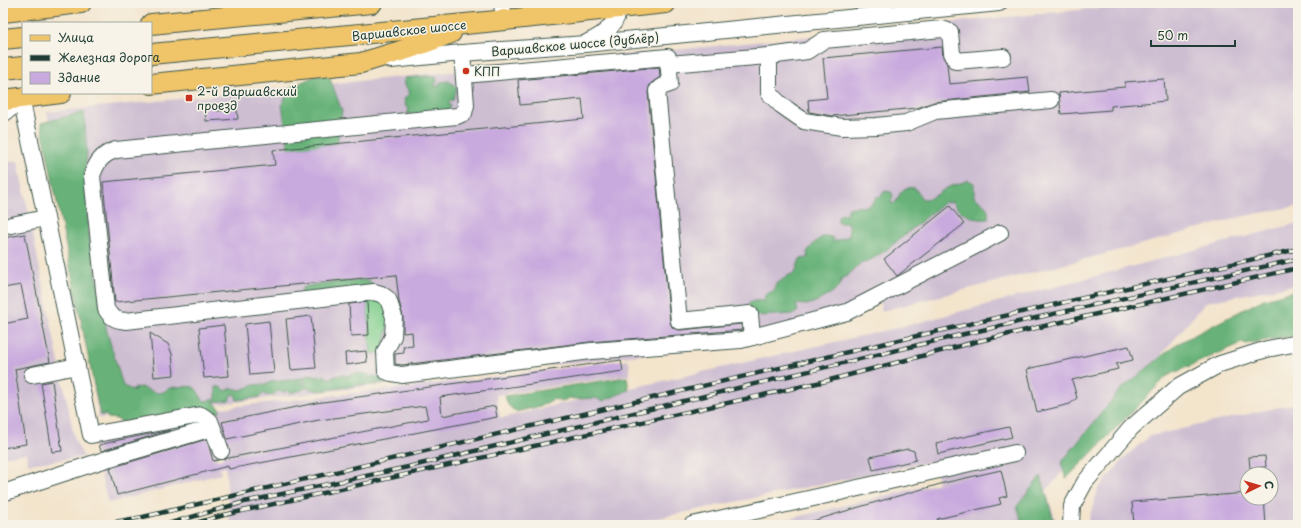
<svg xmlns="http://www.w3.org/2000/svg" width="1301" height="528" viewBox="0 0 1301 528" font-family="'Playpen Sans',sans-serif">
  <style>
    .industrial { fill: #cebed2; fill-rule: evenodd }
    .green { fill: #81cf8e; stroke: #508661 }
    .forest { fill: #68b279; stroke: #447856 }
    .building { fill: #c9aade }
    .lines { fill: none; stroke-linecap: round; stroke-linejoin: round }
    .minor-casing { stroke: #3f564b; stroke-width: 18 }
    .major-casing { stroke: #3f564b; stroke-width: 22 }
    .minor { stroke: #fff; stroke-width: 16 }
    .major { stroke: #f0c469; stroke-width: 20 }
    .rail-casing { stroke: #1f3d34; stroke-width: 4.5 }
    .rail { stroke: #f7f3e8; stroke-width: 3; stroke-dasharray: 9; stroke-linecap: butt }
    .poi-dot { fill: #c8321e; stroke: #f7f3e8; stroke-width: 1.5 }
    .labels { text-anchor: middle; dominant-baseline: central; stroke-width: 3; stroke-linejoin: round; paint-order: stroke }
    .street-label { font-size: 12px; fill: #1f3d34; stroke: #f7f3e8 }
    .poi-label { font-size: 12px; fill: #1f3d34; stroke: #f7f3e8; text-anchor: start }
  </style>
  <rect width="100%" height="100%" fill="#f7f3e8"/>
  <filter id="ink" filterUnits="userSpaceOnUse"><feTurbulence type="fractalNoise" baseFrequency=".025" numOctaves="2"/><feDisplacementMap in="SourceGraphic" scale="8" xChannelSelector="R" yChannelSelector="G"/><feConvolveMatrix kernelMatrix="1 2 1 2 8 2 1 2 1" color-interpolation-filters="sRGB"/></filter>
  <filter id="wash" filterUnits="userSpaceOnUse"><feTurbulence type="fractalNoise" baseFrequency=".012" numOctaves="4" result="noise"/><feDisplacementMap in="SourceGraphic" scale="16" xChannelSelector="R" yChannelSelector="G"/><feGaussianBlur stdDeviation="0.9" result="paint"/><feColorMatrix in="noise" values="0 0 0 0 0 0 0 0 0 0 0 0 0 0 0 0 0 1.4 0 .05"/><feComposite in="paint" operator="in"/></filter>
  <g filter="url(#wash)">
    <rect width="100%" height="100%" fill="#f3e4cc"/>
    <g class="industrial">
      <path d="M1149,3H1298V206L1245,216L1120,250L882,311L879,300L751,342L99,418L47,112Z"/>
      <path d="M18,161L75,441L84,457L28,464L27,453L3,457V163Z"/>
      <path d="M1298,223V284L1206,302L1046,491L1057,525H763L938,483L934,461L624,525H230L226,473L213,409L493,377L629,360L630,375L496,395L500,418L905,326Z"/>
      <path d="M1298,403V525H1087L1098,489L1127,455L1150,436ZM1247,474H1271V498H1247Z"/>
      <path d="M199,418L211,436L221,474L108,503L92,438Z"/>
    </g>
    <path class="green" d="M376,297L391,309L383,352L371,354L367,298Z"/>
    <g class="forest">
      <path d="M317,75L329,76L342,111L337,144L289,149L282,104L291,87Z"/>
      <path d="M427,76L436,77L437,81L435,85L436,87L439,85L440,82L449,81L457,88L453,100L449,102V105L451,106L448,113L407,114L409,109L406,107L404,99L410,93L404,83L405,78Z"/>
      <path d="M84,112L87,154L85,171L89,235L107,332L123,386L135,391L134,388L141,387C143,388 156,393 158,393C163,393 166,390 170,388C174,387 192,385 195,388C198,391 201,398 204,401L216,399V387H220L226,391L232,388L241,390L254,385L267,384L273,381C282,382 292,379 302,378L303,385H305L304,378L307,375L320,377L325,375L326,378C333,378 340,373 346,376L356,373L368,374L370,378L374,376L379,377L383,375L399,382L381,384L379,382L377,385H360L320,391L305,388L302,390L290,393L287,390L285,392L277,391C274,396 271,396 265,395L264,393L260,397L237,400L236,396L233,394L230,396V400L213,402L219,407L220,412L209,413L121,422L117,419L108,418L106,415H100L41,123Z"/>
      <path d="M968,180L974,183V197C983,204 990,206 988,219C974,221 960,213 952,202H945L885,251C877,254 872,262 862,262L847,276L842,278L839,287L830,294L818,301L807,305L796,304L798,311L794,314L757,316L748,310V306L750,302L760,300L764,302L765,295L775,290V285L789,275L795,273L800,259L808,258L807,252C813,244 822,232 833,238V242L849,236V223H838V217L841,214H846L849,208C863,204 869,212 877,196L879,197L885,191L891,192L893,195L891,204L895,203C902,192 901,186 915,188L922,199C936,199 938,192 949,187C955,184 961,184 968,180Z"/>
      <path d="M363,280L370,281L373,286L304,296L301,289C306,283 353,281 363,280Z"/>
      <path d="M1298,290V335L1245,344L1244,342L1167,376L1066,479L1061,463L1120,390L1177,344L1264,299Z"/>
      <path d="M627,377L629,390L603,401L595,398L577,399L569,398L561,402L554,399L540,406L516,412L508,405L505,396Z"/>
      <path d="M1041,476L1055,525H1023L1017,506Z"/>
    </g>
    <g id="blocks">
      <g class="building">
        <path d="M942,47L943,57L947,64L949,84L1028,77L1030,92L934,102L917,108L832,116L809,112L808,100L827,98L823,58Z"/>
        <path d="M659,67L660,77L650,84L648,92L670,322L672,327L675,329L680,330L741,324L742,330L590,342L402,365L395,364V354L404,353L403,347L413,346L412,332L403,333V317L399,301L396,275L115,302L103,182L275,165L273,150L584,119L582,99L520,105L518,80Z"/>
        <path d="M1164,79L1166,101L1111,106V110L1061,114L1059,93L1125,87V82Z"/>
        <path d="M215,106L216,111L237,110L238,119L206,121L205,107Z"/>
        <path d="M950,206L964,224L897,276L884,259Z"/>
        <path d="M25,234L50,362L15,369L26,444L3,448V324L28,319L21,285L3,288V238Z"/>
        <path d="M367,302L369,335L351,336L349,304Z"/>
        <path d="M311,316L316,368L291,370L286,319Z"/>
        <path d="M269,321L274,373L250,375L245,324Z"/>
        <path d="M224,325L229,376L204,378L199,328Z"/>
        <path d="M150,333L168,344L172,354L174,375L154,377Z"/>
        <path d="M1129,346L1133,360L1116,364L1118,369L1072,380L1077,398L1070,404L1037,412L1027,369Z"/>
        <path d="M366,351L367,362L346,365L345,353Z"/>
        <path d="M621,360L623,371L440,397L442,416L495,406L497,417L229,469L228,466L117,495L110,468L207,439L213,461L428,419L425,406L319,420L227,439L222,422L316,403Z"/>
        <path d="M52,381L62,451L52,452L41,383Z"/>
        <path d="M1009,427L1012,437L938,454L936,443Z"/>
        <path d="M171,430L101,451L99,445L119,440Z"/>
        <path d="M908,449L914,451L916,460L873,470L870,457Z"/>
        <path d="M1265,456L1266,467L1250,468L1249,457Z"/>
        <path d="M1001,470L1007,496L999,498L1001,504L937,519L939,525H807L806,523L866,505L944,483Z"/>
        <path d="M1247,493V498H1264L1266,525H1134L1132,502Z"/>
      </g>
    </g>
  </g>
  <g filter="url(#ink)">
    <use href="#blocks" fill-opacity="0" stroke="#3f564b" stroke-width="1"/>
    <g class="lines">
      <defs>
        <g id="minor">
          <path d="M502,3L504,20"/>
          <path d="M588,42C604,35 620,23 618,3"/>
          <path d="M462,53L466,105L464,113L457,116L116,150C102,154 96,163 92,176L106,309C111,318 116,320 126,321L374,292L381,294L388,299L394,317L393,336L385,352L386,371L391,373L402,375L591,351L741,340L847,312L1000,233"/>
          <path d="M1003,57L956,61L952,53L950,32L942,29L824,40L807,51L769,56V93L781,105L804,121L842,127L876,126L906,123L935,111L1051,100"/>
          <path d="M391,60L462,53L585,44L999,3"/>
          <path d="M668,64L769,56"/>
          <path d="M464,75L668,57L670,84L661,87L657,91L679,321L750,314L752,337"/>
          <path d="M21,97L91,435L201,415L210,421L221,451"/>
          <path d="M3,114L22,100"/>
          <path d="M11,225L46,218"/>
          <path d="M32,375L77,366"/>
          <path d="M3,493L110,458L212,428"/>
          <path d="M692,525L1015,453"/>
          <path d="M1071,525L1072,506L1085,482L1131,428L1178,387L1220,364L1267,349L1298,343"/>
        </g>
        <g id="major">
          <path d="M3,12L81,3"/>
          <path d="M151,24L372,3"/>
          <path d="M3,39L23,37"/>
          <path d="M151,54L486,22L666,3"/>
          <path d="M3,69L23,67"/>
          <path d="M151,84L361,63L407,49L451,33"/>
          <path d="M3,100L61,93"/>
        </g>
      </defs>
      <use href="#minor" class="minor-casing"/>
      <use href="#major" class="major-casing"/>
      <use href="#minor" class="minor"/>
      <use href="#major" class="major"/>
      <defs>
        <g id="rail">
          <path d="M97,525L143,517L895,341L1298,249"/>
          <path d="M164,525L244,502L408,467L960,335L1298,259"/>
          <path d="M189,525L224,515L826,381L979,341L1298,268"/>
        </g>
      </defs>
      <use href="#rail" class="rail-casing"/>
      <use href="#rail" class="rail"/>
    </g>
  </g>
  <g class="poi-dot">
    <circle cx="466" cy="71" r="4"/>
    <rect x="185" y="94" width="8" height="8" rx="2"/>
  </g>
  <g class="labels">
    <g class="street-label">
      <text transform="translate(409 30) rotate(-6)">Варшавское шоссе</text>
      <text transform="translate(575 44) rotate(-5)">Варшавское шоссе (дублёр)</text>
    </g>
    <g class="poi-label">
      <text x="474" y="71">КПП</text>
      <text x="197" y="91">2-й Варшавский<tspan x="197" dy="14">проезд</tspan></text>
    </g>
  </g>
  <rect width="1301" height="528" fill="none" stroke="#f7f3e8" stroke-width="16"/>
  <rect x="22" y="22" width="130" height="72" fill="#f7f3e8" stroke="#a1aaa0"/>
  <rect x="30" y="35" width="20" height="6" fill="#f0c469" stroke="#a1aaa0"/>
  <text x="58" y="42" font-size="12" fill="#1f3d34">Улица</text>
  <rect x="30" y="55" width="20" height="6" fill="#1f3d34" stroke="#a1aaa0"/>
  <text x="58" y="62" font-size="12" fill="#1f3d34">Железная дорога</text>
  <rect x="30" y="72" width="20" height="12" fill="#c9aade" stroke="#a1aaa0"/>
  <text x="58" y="82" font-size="12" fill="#1f3d34">Здание</text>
  <g transform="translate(1259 486) rotate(85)"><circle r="19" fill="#f7f3e8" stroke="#a1aaa0"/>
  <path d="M0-3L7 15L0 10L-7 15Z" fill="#c8321e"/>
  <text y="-6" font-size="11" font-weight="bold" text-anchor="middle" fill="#1f3d34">С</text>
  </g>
  <path d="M1151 40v6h84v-6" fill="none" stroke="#1f3d34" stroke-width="2"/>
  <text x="1157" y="40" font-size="12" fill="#1f3d34" stroke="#f7f3e8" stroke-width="3" paint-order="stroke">50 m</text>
</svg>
